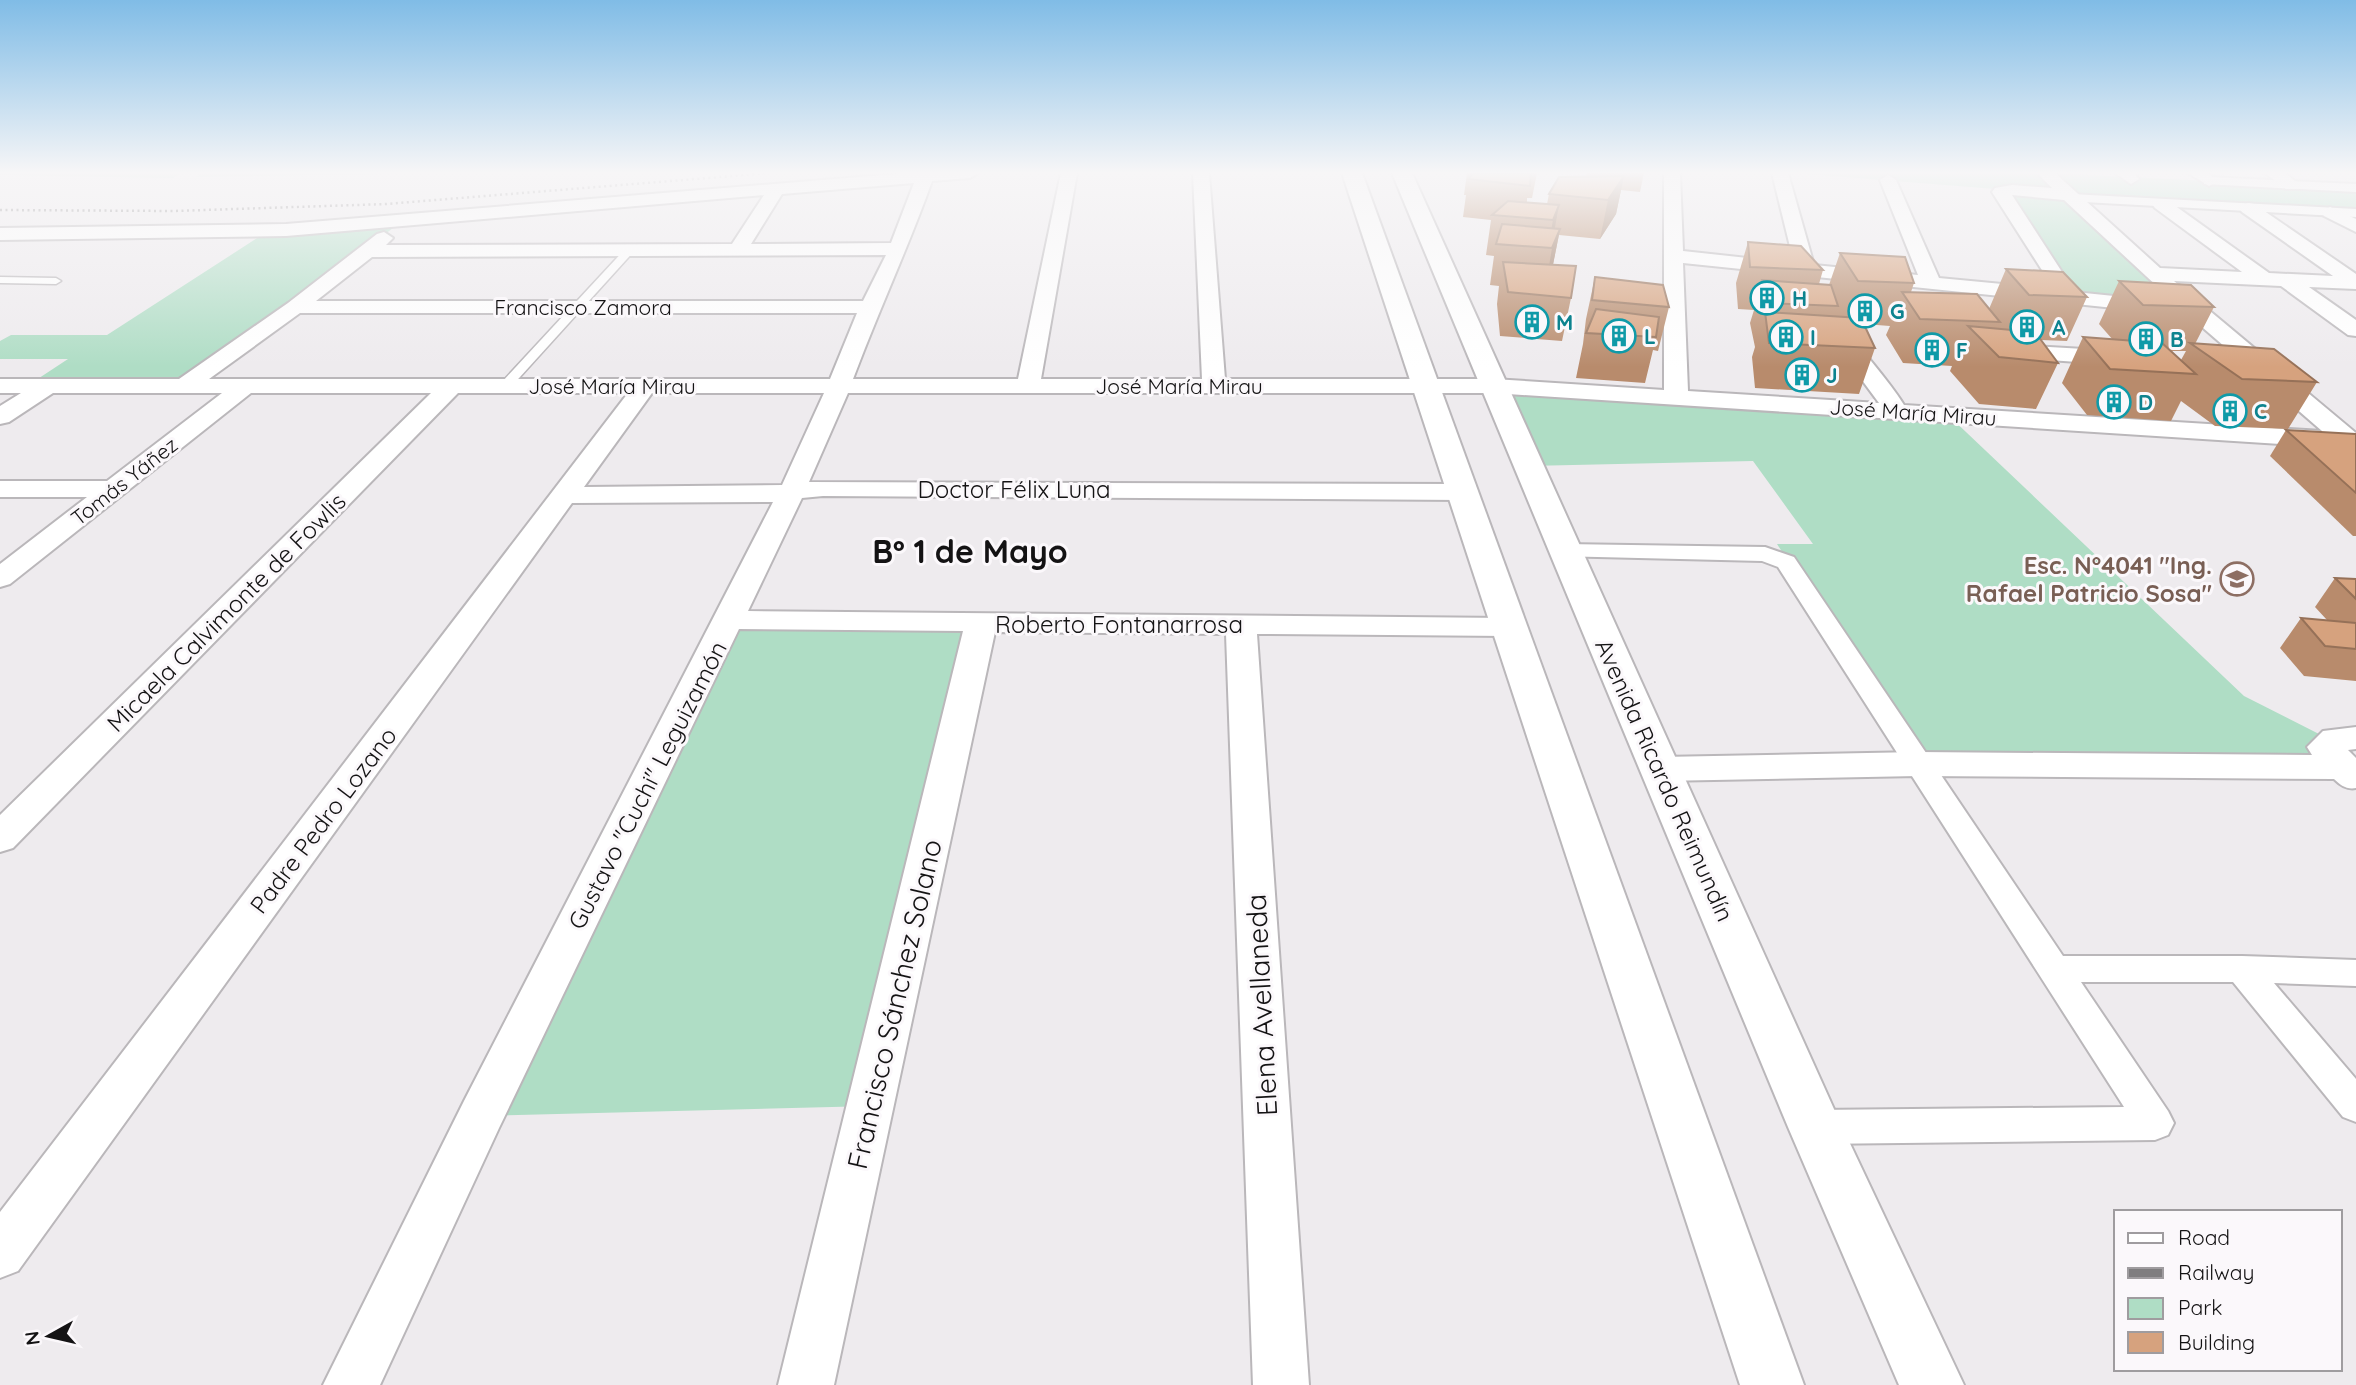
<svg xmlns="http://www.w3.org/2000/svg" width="2356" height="1385" viewBox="0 0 2356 1385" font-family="Quicksand,sans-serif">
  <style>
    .green { fill: #afddc5 }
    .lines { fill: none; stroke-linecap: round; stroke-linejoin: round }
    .service-casing { stroke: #bab7ba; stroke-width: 3 }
    .pedestrian-casing { stroke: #bab7ba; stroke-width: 4 }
    .minor-casing { stroke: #bab7ba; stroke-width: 4 }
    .tertiary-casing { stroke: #bab7ba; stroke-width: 4 }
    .service { fill: #fff; fill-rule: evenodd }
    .pedestrian { fill: #fff; fill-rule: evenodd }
    .minor { fill: #fff; fill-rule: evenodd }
    .tertiary { fill: #fff; fill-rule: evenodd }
    .rail { stroke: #7f7d7f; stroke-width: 2.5; stroke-dasharray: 2 3.5; stroke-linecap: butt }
    .wall { fill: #b88b6c; fill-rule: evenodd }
    .shaded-wall { fill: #967158 }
    .building { fill: #d6a27e; stroke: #967158; stroke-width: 2 }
    .labels { text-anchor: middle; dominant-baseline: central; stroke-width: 6; stroke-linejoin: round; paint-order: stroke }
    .far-culture-label { font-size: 21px; font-weight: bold; fill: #0d838f; stroke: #fbf8fb; text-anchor: start }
    .far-street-label { font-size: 21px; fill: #141314; stroke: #fbf8fb }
    .street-label { font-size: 24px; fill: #141314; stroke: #fbf8fb }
    .education-label { font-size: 24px; font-weight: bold; fill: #785e54; stroke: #fbf8fb; text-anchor: end }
    .near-street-label { font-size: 28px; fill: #141314; stroke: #fbf8fb }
    .district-label { font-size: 32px; font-weight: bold; fill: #141314; stroke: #fbf8fb }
  </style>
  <rect width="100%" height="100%" fill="#eeebee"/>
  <g class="green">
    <path d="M0,173H182L173,178L0,175Z"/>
    <path d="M203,173H444L196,177Z"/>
    <path d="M1794,173H2046L2356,188V212L2072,198L2194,310L2068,296L2008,190Z"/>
    <path d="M397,225L186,385L27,386L68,359H0V341L11,335H107L265,233Z"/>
    <path d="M1493,386L1947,414L2244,696L2319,734L2342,767L1918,764L1777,544H1813L1753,461L1528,466Z"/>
    <path d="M730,620L981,623L872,1106L481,1116Z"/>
  </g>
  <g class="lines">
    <defs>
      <g id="service">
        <path d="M627,247L636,249L510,388H502V382Z"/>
        <path d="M0,277L56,278L61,281L56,284L0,283Z"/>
      </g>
      <g id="pedestrian">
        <path d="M2209,177L2356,184V192L2204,184V178Z"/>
        <path d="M2071,194L2356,209V217L2066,201V195Z"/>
        <path d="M1564,544L1765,547L1794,557L2063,956H2242L2356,960V986L2274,983L2356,1079V1122L2343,1117L2233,982H2081L2168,1111L2174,1123L2168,1135L2155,1140L1815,1144L1802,1139L1796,1127L1802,1115L1815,1110L2124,1107L1778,567L1762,561L1556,556L1553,551L1556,546Z"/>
      </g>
      <g id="minor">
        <path d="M908,173H978L970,178L932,181C908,248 878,312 853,379H1018L1061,173H1077L1041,379H1202L1193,173H1209L1225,379H1493L1664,390V173H1680L1683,251L1794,263L1772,173H1788L1814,265L1918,275L1880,180L1888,175L1896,180L1939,278L2054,289L1992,192L1995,188L2012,185L2052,188L2037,173H2055L2160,268L2242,272L2155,208L2152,204L2155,200H2167L2269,273L2333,276L2242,212L2239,208L2248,203L2254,204L2356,274V289L2309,287L2356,320V336L2348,335L2281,286L2174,281L2356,433V449L1493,393H848L809,482L1462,484L1471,486L1475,492L1471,498L1462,500L823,496L802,498L748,611L1507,618L1518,620L1523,627L1518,634L1507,636L1257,634L1309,1385H1253L1226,634L995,632L834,1385H778L963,631L739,629L499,1128L380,1385H323L464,1101L773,502L572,503L18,1271L0,1278V1212L628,393H458L13,848L0,852V815L431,393H251L10,584L0,587V564L87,497H0V481H107L222,393H53L9,422L0,424V406L21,393H0V379H179L288,303L377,234L384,232L393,238L386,245L732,244L764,195L286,236L0,240V228L286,224ZM914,183L891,243L751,244L782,194ZM2012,195L2064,200L2187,314L2322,431L1904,405C1887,378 1865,356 1847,329H1831L1828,334L1879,403L1688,391L1683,263L2153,312L2160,310L2163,306L2160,302L2153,300L2075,292ZM886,255L863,301H316L372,257ZM300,313H857L830,379H209ZM652,393H824L782,485L584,487Z"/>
        <path d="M2115,173H2134L2139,179L2131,184Z"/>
        <path d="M2188,173H2208L2217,181L2209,186Z"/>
        <path d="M2265,173H2285L2300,185L2298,189H2286Z"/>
        <path d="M2330,207L2356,219V232L2324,216L2321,212Z"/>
        <path d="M2031,346L2119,351L2127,353L2130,358L2127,363L2119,365L2023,358L2020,353L2023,348Z"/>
        <path d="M2356,727V749L2348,750L2356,758V788C2347,790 2340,785 2334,779L1918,776L1661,781L1648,778L1643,769L1648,760L1661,757L1918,752L2312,755L2307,747L2323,731Z"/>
      </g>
      <g id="tertiary">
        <path d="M1342,173H1362L1804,1385H1740Z"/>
        <path d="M1392,173H1412L1838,1118L1964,1385H1899L1788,1127Z"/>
      </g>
    </defs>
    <use href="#service" class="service-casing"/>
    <use href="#pedestrian" class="pedestrian-casing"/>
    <use href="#minor" class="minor-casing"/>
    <use href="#tertiary" class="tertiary-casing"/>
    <use href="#service" class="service"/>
    <use href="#pedestrian" class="pedestrian"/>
    <use href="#minor" class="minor"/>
    <use href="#tertiary" class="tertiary"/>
    <path class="rail" d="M0,210L174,211L386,204L769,173"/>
  </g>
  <g class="wall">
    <path d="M1467,173H1537L1532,198H1527V202L1547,204L1549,194L1586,177L1587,173H1644L1640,192L1621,190L1616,214L1600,239L1559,235L1553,264L1571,298L1562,341L1500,336L1497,304L1499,286L1490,285L1494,256L1486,255L1491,220L1463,217L1466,195H1464Z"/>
    <path d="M1748,242L1823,270L1819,284L1829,285L1840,253L1914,283L1911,292L1989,309L2006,269L2087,297L2067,341L2041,340L2058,363L2036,409L1979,404L1950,371L1952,366L1903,363L1886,335L1890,326L1864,324L1875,348L1859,394L1755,388L1752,357L1755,347L1750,323L1754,310L1738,309L1736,283Z"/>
    <path d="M1595,277L1669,307L1658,351L1653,350L1645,383L1576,378L1583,344L1586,319Z"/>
    <path d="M2119,281L2214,307L2195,344L2317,382L2288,429L2215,426L2181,401L2171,421L2087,415L2062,383L2083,337L2113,340L2099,324ZM2170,351H2186L2181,360Z"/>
    <path d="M2286,430L2356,434V536H2353L2270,456Z"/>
    <path d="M2335,578L2356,579V681L2304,676L2280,648L2301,618L2327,620L2315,607Z"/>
  </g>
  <g class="shaded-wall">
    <path d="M1624,176L1616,214L1600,239L1608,200Z"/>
    <path d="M1559,205L1552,244L1548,248L1553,220Z"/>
    <path d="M1560,229L1552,270L1545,290L1552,248Z"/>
  </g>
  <g class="building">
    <path d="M1473,173H1531L1530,186L1468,179Z"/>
    <path d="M1624,176L1608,200L1549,194L1559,177Z"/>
    <path d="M1508,201L1559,205L1553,220L1492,215Z"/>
    <path d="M1502,224L1560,229L1552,248L1496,244Z"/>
    <path d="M1748,242L1801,246L1823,270L1750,267Z"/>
    <path d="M1840,253L1905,257L1914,283L1858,281Z"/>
    <path d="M1503,262L1576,266L1571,298L1508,292Z"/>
    <path d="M2006,269L2063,272L2087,297L2029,295Z"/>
    <path d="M1595,277L1663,285L1669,307L1592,300Z"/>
    <path d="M1762,280L1831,285L1838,306L1767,303Z"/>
    <path d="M2119,281L2191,285L2214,307L2143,305Z"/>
    <path d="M1902,292L1977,294L2000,322L1920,319Z"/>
    <path d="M1596,309L1659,317L1656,337L1586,333Z"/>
    <path d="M1765,312L1861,318L1875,348L1769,343Z"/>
    <path d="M1968,326L2035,332L2058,363L1999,357Z"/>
    <path d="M2083,337L2162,343L2196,374L2110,369Z"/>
    <path d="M2190,343L2274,349L2317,382L2242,379Z"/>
    <path d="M2286,430L2356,434V493Z"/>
    <path d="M2335,578L2356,579V599Z"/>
    <path d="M2301,618L2356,623V649L2325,646Z"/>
  </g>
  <linearGradient id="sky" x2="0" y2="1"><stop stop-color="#80bce6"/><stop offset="0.47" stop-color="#f7f6f7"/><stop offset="1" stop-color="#f7f6f7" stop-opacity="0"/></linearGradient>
  <rect width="2356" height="367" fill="url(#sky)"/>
  <defs>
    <symbol id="building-ring" viewBox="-11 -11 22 22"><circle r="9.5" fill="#fbf8fb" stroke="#0f9aa8" stroke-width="1.5"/><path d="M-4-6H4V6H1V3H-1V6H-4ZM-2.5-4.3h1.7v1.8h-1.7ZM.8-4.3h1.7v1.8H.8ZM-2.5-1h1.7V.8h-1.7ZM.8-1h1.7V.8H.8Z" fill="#0f9aa8"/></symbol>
    <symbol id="school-ring" viewBox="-11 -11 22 22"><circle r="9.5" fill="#fbf8fb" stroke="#8d6e63" stroke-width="1.5"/><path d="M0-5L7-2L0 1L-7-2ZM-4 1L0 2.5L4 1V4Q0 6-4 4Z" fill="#8d6e63"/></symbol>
  </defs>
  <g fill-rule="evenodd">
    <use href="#building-ring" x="1748" y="279" width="38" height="38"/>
    <use href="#building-ring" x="1846" y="292" width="38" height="38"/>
    <use href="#building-ring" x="1513" y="303" width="38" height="38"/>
    <use href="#building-ring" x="2008" y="308" width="38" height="38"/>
    <use href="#building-ring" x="1600" y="317" width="38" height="38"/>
    <use href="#building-ring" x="1767" y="318" width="38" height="38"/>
    <use href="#building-ring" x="2127" y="320" width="38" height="38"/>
    <use href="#building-ring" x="1913" y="331" width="38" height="38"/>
    <use href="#building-ring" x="1783" y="356" width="38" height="38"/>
    <use href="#building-ring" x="2095" y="383" width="38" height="38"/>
    <use href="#building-ring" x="2211" y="392" width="38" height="38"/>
    <use href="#school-ring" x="2218" y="560" width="38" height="38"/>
  </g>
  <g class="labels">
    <g class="far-culture-label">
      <text x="1792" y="298">H</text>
      <text x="1890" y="311">G</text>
      <text x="1556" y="322">M</text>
      <text x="2052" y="327">A</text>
      <text x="1644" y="336">L</text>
      <text x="1810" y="337">I</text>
      <text x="2170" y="339">B</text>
      <text x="1956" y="350">F</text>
      <text x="1826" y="375">J</text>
      <text x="2138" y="402">D</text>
      <text x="2254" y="411">C</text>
    </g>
    <g class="far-street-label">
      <text x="583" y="307">Francisco Zamora</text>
      <text x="612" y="386">José María Mirau</text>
      <text x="1179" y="386">José María Mirau</text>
      <text transform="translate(1913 412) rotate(4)">José María Mirau</text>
      <text transform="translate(124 481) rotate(-38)">Tomás Yáñez</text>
    </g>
    <g class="street-label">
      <text x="1014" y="489">Doctor Félix Luna</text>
      <text transform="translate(226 612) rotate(-45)">Micaela Calvimonte de Fowlis</text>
      <text x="1119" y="624">Roberto Fontanarrosa</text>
      <text transform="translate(1665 780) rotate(66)">Avenida Ricardo Reimundín</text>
      <text transform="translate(647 785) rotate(-63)">Gustavo "Cuchi" Leguizamón</text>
      <text transform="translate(323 820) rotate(-53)">Padre Pedro Lozano</text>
    </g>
    <g class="education-label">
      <text x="2212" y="565">Esc. N°4041 "Ing.<tspan x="2212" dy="28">Rafael Patricio Sosa"</tspan></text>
    </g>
    <g class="near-street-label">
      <text transform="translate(894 1004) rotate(-77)">Francisco Sánchez Solano</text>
      <text transform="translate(1261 1005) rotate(-93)">Elena Avellaneda</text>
    </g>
    <g class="district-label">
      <text x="970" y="551">Bº 1 de Mayo</text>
    </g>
  </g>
  <rect x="2114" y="1210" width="228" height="161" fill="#fbf8fb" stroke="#9f9c9f" stroke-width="2"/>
  <rect x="2128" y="1233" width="35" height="10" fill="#ffffff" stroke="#9f9c9f" stroke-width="2"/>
  <text x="2178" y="1245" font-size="21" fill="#141314">Road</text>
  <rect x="2128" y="1268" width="35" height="10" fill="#7f7d7f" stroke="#9f9c9f" stroke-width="2"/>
  <text x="2178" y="1280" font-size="21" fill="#141314">Railway</text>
  <rect x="2128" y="1298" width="35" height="21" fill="#afddc5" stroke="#9f9c9f" stroke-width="2"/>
  <text x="2178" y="1315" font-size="21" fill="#141314">Park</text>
  <rect x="2128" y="1332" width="35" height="21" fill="#d6a27e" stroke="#9f9c9f" stroke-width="2"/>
  <text x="2178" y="1350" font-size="21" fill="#141314">Building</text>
  <g transform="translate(49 1336) rotate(262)" stroke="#fbf8fb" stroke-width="5" paint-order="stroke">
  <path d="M0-5L12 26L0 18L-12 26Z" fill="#141314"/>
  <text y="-10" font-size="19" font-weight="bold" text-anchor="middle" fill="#141314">N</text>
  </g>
</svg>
